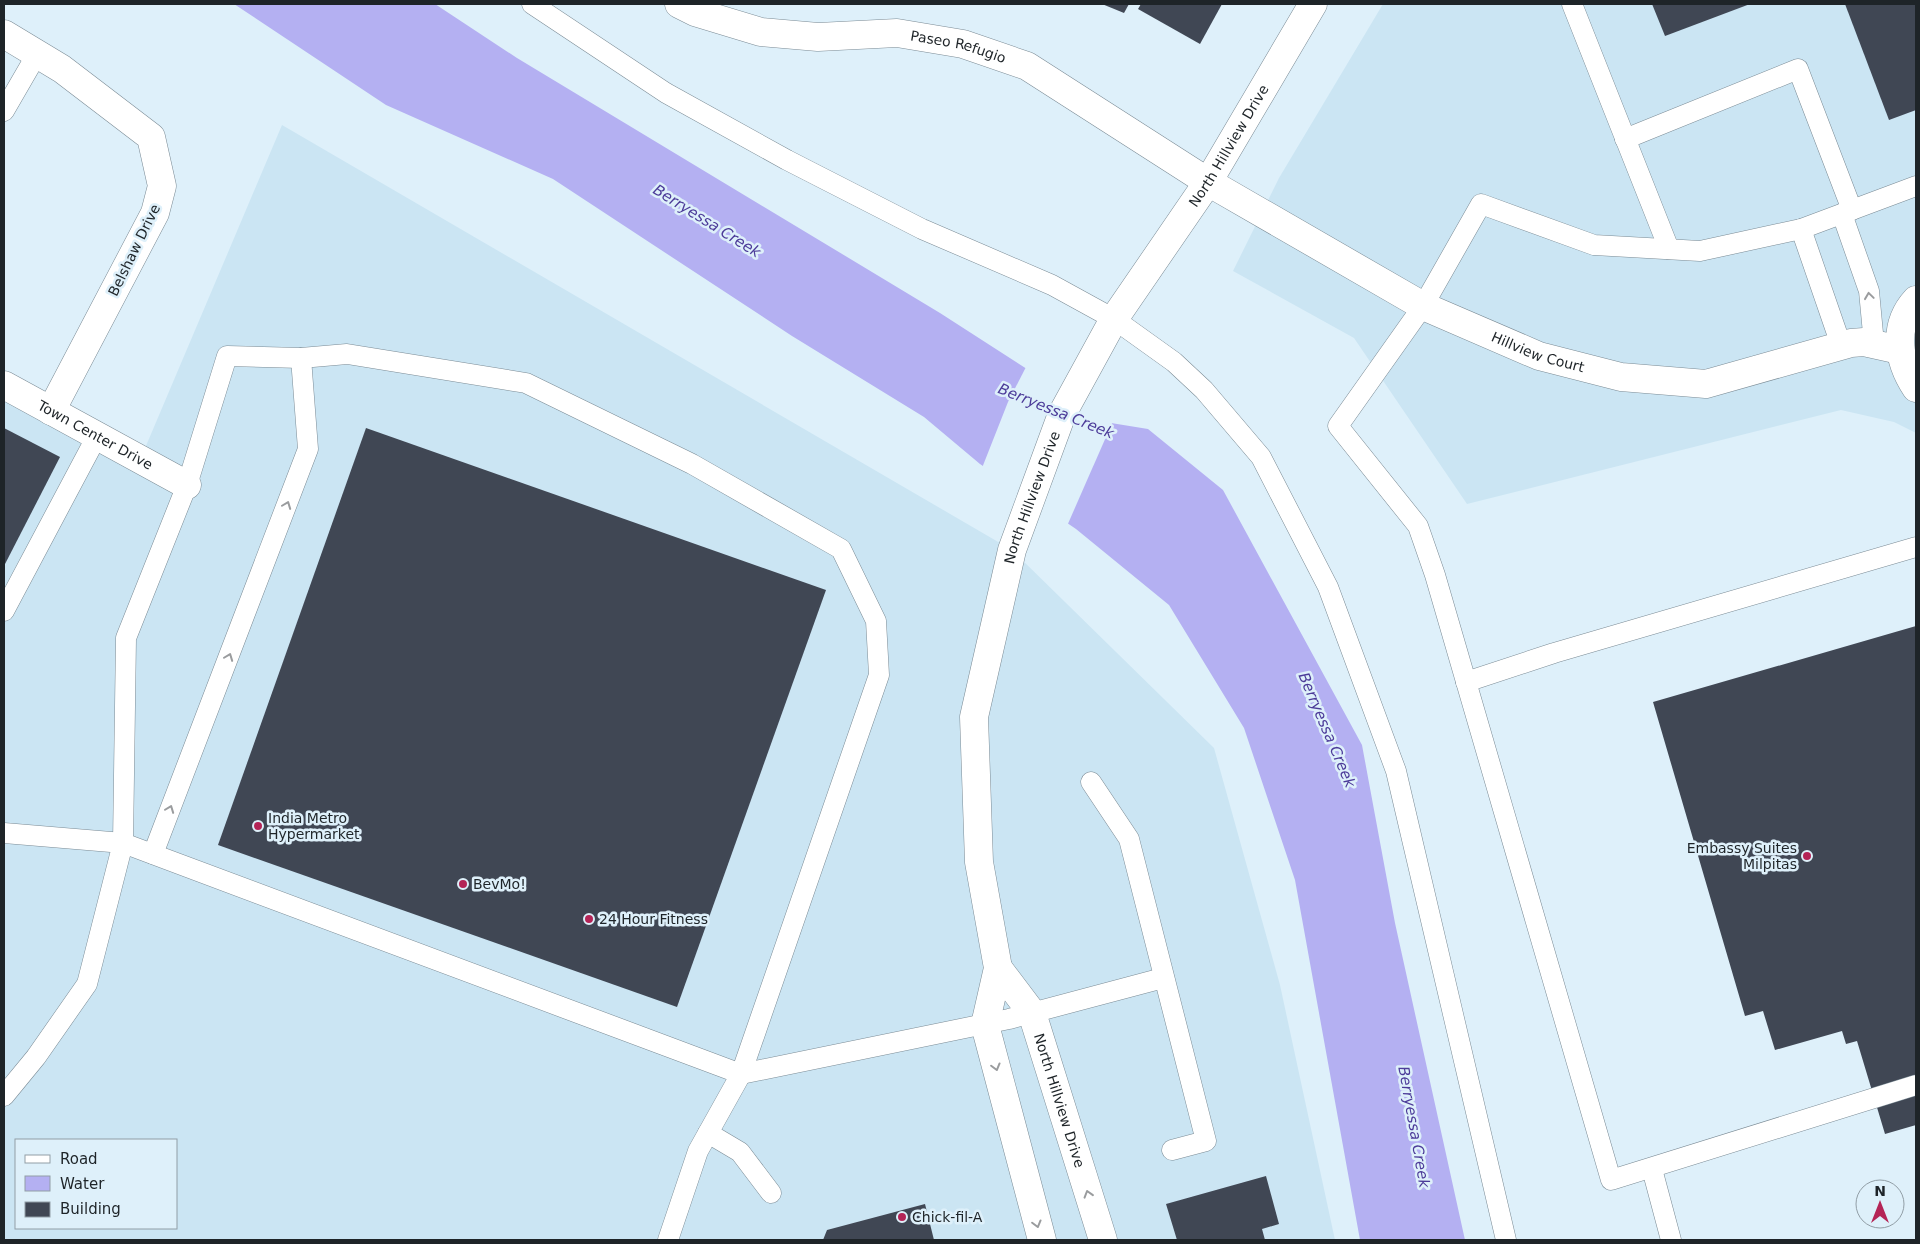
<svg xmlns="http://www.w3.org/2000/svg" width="1920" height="1244" viewBox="0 0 1920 1244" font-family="'DejaVu Sans',sans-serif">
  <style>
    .built { fill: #cbe5f3; fill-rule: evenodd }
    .water { fill: #b4b0f2 }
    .pier { fill: #def0fa }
    .building { fill: #404754 }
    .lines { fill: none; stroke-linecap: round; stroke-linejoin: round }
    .service-casing { stroke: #7b8b95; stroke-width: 21 }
    .minor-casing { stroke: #7b8b95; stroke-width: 29 }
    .tertiary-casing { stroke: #7b8b95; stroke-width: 29 }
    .service { stroke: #fff; stroke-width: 20 }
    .minor { stroke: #fff; stroke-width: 28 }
    .tertiary { stroke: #fff; stroke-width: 28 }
    .oneway { stroke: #9a9c9e }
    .poi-dot { fill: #b42456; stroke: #def0fa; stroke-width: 2 }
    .labels { text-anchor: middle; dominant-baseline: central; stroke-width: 5; stroke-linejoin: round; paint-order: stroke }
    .street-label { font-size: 14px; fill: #1e2428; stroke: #def0fa }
    .poi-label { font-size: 14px; fill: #1e2428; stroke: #def0fa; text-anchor: start }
    .water-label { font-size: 15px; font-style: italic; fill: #4c3b99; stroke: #def0fa }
  </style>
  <rect width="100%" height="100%" fill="#def0fa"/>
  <g class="built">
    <path d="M1383,4H1916V433L1894,422L1841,410L1467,504L1354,338L1233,271L1279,178Z"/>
    <path d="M282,125L1012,550L1214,748L1280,985L1335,1240H4V385L140,460ZM16,1140H176V1228H16Z"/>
  </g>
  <path class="water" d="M234,4H435L517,58L940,313L1111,423L1148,429L1223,490L1362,745L1395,923L1465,1240H1360L1295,880L1244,728L1169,605L1076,529L980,464L924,417L792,336L553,179L386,105Z"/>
  <path class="pier" d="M1026,367L1113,421L1067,526L982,468L1008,402Z"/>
  <g class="building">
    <path d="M1102,4H1129L1124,13Z"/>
    <path d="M1141,4H1222L1200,44L1138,9Z"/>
    <path d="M1652,4H1750L1665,36Z"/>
    <path d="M1845,4H1916V110L1889,120Z"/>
    <path d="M4,428L60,457L4,566Z"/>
    <path d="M366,428L826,590L677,1007L218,845Z"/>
    <path d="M1916,626V1125L1885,1134L1857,1041L1846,1044L1842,1031L1775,1050L1763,1011L1745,1016L1653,702Z"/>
    <path d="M1266,1176L1279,1224L1262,1229L1265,1240H1177L1166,1204Z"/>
    <path d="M925,1204L934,1240H823L827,1230Z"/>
  </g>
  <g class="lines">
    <defs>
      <g id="service">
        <path d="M532,4L666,93L787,160L922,229L1052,285L1114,319L1174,362L1204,390L1261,457L1328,587L1396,771L1506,1240"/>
        <path d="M1572,4L1669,249"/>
        <path d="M4,111L37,54"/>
        <path d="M1625,139L1798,69L1852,210"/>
        <path d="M1916,186L1801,229L1700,251L1594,245L1481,204L1423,306L1338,426L1418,526L1435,575L1611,1180L1916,1085"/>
        <path d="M1842,214L1869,291L1874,344"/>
        <path d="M1801,229L1841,345"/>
        <path d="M4,611L97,436"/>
        <path d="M1466,682L1554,653L1916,547"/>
        <path d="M1091,782L1129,839L1206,1141L1172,1150"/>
        <path d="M4,833L123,843L741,1074L1009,1019L1163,978"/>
        <path d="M153,854L308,449L301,358"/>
        <path d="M4,1096L36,1057L87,984L123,843L126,638L187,485L227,356L301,358L347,354L526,383L692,464L841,549L876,621L879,675L741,1074L698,1151L668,1240"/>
        <path d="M708,1133L740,1152L771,1193"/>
        <path d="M1652,1169L1671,1240"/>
      </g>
      <g id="minor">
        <path id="s1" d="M679,4L695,12L761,32L818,37L897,33L963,44L1027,66L1208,182L1423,306L1539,356L1621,377L1706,384L1851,343L1864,342L1900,350"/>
        <path d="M4,34L62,69L151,137L162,186L155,213L51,411"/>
        <path d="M1916,300C1892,326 1898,361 1916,388"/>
        <path id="s2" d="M4,385L187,485"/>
      </g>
      <g id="tertiary">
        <path id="s3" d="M998,968L1032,1013L1103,1240"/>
        <path id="s4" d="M1042,1240L985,1025L998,968L979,862L974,717L1012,550L1062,414L1114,319L1208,182L1313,4"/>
      </g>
    </defs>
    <use href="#service" class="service-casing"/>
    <use href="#minor" class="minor-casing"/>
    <use href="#tertiary" class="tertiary-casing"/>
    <use href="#service" class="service"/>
    <use href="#minor" class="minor"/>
    <use href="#tertiary" class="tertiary"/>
  </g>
  <defs><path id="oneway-chevron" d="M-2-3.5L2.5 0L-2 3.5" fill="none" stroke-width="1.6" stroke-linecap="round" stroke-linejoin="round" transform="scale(1.25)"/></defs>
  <g class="oneway">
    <use href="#oneway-chevron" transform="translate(1869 296) rotate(-98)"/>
    <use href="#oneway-chevron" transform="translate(287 505) rotate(-69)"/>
    <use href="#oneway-chevron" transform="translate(229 657) rotate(-69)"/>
    <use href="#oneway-chevron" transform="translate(170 809) rotate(-69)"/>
    <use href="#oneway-chevron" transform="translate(996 1067) rotate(75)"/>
    <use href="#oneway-chevron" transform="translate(1088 1194) rotate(-107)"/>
    <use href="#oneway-chevron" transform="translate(1037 1224) rotate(75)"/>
  </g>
  <g class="poi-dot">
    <circle cx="258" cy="826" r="5"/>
    <circle cx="1807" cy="856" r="5"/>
    <circle cx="463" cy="884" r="5"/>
    <circle cx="589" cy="919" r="5"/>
    <circle cx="902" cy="1217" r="5"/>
  </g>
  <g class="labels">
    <g class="street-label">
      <text stroke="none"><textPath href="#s1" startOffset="286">Paseo Refugio</textPath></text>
      <text stroke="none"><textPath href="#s4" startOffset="1166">North Hillview Drive</textPath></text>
      <text transform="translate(134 250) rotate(-64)">Belshaw Drive</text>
      <text stroke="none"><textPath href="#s1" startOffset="945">Hillview Court</textPath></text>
      <text stroke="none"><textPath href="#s2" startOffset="104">Town Center Drive</textPath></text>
      <text stroke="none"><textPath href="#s4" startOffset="761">North Hillview Drive</textPath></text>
      <text stroke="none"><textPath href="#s3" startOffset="148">North Hillview Drive</textPath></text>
    </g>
    <g class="poi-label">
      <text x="268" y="818">India Metro<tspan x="268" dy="16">Hypermarket</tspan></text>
      <text x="1797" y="848" text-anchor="end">Embassy Suites<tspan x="1797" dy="16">Milpitas</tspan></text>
      <text x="473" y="884">BevMo!</text>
      <text x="599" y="919">24 Hour Fitness</text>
      <text x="912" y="1217">Chick-fil-A</text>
    </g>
    <g class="water-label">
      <text transform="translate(707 221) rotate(32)">Berryessa Creek</text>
      <text transform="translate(1056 411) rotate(22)">Berryessa Creek</text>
      <text transform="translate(1327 730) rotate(67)">Berryessa Creek</text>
      <text transform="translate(1414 1127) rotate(80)">Berryessa Creek</text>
    </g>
  </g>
  <rect width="1920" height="1244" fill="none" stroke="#1e2428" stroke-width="10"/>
  <rect x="15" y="1139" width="162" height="90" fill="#def0fa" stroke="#919ea6"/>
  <rect x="25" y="1155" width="25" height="8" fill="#ffffff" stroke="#919ea6"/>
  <text x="60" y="1164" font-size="15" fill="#1e2428">Road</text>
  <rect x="25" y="1176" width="25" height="15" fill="#b4b0f2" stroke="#919ea6"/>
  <text x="60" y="1189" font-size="15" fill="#1e2428">Water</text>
  <rect x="25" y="1202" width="25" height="15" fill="#404754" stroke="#919ea6"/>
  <text x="60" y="1214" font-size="15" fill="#1e2428">Building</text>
  <g transform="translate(1880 1204)"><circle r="24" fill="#def0fa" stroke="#919ea6"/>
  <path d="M0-4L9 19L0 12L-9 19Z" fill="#b42456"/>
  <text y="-8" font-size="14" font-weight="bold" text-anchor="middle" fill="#1e2428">N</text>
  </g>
</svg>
